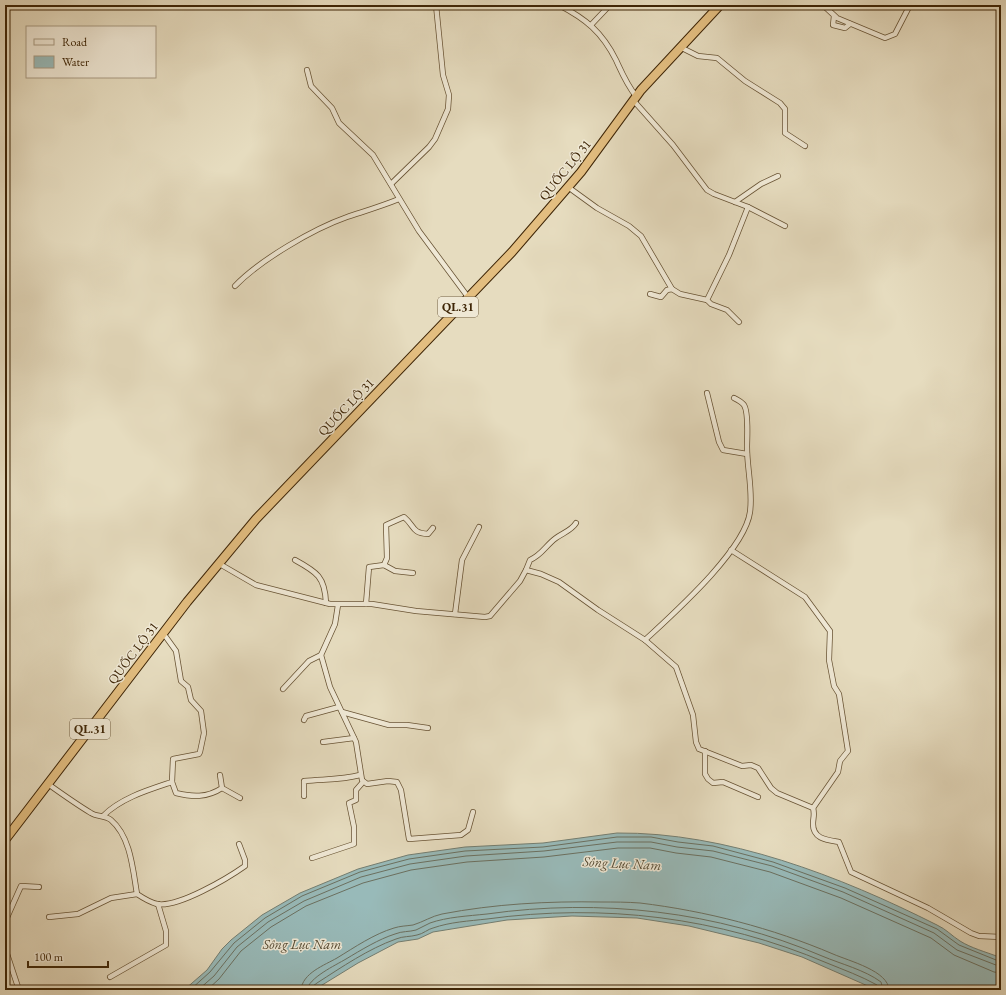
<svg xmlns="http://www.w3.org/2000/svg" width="1006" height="995" viewBox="0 0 1006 995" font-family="'EB Garamond',serif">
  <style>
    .water { fill: #98bab9; stroke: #747e71 }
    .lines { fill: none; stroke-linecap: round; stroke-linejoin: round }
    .shore { stroke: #6b7060; stroke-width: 1 }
    .minor-casing { stroke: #685334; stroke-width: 6 }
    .trunk-casing { stroke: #3e2506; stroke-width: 10 }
    .minor { stroke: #efe8d5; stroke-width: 4.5 }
    .trunk { stroke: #e3be80; stroke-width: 8 }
    .labels { text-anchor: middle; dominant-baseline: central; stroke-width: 3; stroke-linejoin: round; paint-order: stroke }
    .shield { fill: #efe8d5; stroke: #736044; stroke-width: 1 }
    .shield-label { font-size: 12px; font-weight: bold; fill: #3e2506 }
    .street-label { font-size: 13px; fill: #3e2506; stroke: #efe8d5 }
    .water-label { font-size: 14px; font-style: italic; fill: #544a33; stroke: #efe8d5 }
  </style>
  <rect width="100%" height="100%" fill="#e6dcbf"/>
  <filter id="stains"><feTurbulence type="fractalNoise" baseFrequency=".005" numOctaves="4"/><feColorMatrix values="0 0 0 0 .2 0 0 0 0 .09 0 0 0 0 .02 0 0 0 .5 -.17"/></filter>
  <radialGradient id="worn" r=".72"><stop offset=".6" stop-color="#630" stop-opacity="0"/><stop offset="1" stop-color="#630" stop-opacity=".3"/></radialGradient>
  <path class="water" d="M617,833C726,832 840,876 937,925C946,929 952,936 960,941C971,948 986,952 999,957L1001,959V990H877L802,957L759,943L689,926L637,918L572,916L507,920L433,932L418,939L398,942L358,963L314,990H184L207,970L222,949L231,940L262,915L300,893L358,869L408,855L465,847L543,843Z"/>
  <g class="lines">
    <g class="shore">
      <path d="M190,990L210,972L234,943L265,918L302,896L360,872L409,859L465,851L543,847L617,837H651L678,842L713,846L773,862L845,888L937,929L959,945L1001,962"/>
      <path d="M198,990L214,976L237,947L268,922L304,901L361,877L410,864L466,856L544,851L617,842H651L677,847L713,851L772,866L843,892L934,933L957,950L1001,967"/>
      <path d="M207,990L219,979L241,951L271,927L306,906L363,883L411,870L467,862L544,857L618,848H650L676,853L711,857L770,872L841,898L931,938L954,955L994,972L1001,973"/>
      <path d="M301,990C302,973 325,965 337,958C355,947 374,934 394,928C400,926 406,926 413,925C423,922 432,916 442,914C494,904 548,901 601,902C614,902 627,902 640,903C706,911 772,928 833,954C849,961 889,971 889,990"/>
      <path d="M307,990C308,978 336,965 346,959C361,950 379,939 395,934C402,931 409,932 416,930C421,928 425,925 430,923C447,917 468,916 487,914C600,898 717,911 822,956C841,964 865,970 881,982L883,990"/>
      <path d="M312,990L313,986L317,983C342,967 368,949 396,939C403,936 410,937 417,935C423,934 428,929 433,928C450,922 469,921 487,919C604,903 718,917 827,963C844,970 861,976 877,985L878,990"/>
    </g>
    <defs>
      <g id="minor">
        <path d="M559,5C586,19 602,32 616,60C622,73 627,85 636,96"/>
        <path d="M823,5L837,18L885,38L895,34L910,5"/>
        <path d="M834,16L833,25L845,28L850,24"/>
        <path d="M591,25L610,5"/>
        <path d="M680,47L698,56L717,58L745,81L780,103L785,109V133L805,146"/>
        <path d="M307,70L311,86L332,108L339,123L373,155L419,231L468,297"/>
        <path d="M633,100L673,145L707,190L714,194L748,207L729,255L707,300L711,304L727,310L739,322"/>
        <path d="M391,184L429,147L435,139L448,109L449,95L443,75L436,5"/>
        <path d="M568,187L597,208L629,226L641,236L672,289"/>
        <path d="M735,202L761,184L778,176"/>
        <path d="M748,207L785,226"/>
        <path d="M235,286C260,260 313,229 347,217C365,211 382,206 399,199"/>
        <path d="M650,294L661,297L667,290L672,289L680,294L707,300"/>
        <path d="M707,393L719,442L723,450L747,454"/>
        <path d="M731,550L805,597L830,631L829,660L834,686L839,694L848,751L840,761L838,772L813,808"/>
        <path d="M295,560C317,572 325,577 326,603"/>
        <path d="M218,563L256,585L330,604H372L416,611L485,617L490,616L520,581L526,570L541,574L559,582L598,610L645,640L676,667L693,715L696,742L699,749L742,766L751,765L758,768L771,788L777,793L813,808C815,814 813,818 813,824C813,839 827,840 839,842L851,872L928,908L971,933L979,936L1001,937"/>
        <path d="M384,565L387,558L386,525L404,517C415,526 411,533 428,534L433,528"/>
        <path d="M526,570L530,560C542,555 546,545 556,538C563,533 572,530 576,523"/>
        <path d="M366,604L369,567L384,565L395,571L413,573"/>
        <path d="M338,605L335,624L321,655L330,687L356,742L362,780L367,784L388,781L397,782L401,790L409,839L461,835L468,830L473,812"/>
        <path d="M455,614L462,560L479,527"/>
        <path d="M645,640C674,613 745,550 750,512C753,491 747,468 747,447C747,437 749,413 744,405C742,402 738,400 734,398"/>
        <path d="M283,689L309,661L321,655"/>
        <path d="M342,712L389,725H407L428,728"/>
        <path d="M304,720L306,716L339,707"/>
        <path d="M323,742L354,738"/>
        <path d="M705,751V774L708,779L713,783L723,782L758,797"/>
        <path d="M172,782L176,793C192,797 207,798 222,788L220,775"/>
        <path d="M48,784C62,794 76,804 91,813C97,817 105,815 111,820C131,837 133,871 137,894C143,898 149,902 157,904C178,908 228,878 245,866V860L239,844"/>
        <path d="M222,788L240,798"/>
        <path d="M304,796V781C324,779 342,780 360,775"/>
        <path d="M103,816C121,798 148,790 172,782L173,759L199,754L200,752L204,733L201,711L191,700L188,687L181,681L176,651L163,633"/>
        <path d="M312,858L354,844V827L349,803L356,800V790L363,782"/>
        <path d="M49,917L78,914L111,898L137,894"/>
        <path d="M5,922L21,886L39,887"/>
        <path d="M5,948L19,990"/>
        <path d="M110,977L166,945V931L158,904"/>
      </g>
      <path id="trunk" d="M5,840L187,602L256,519L512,252L581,172L641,90L720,5"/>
    </defs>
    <use href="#minor" class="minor-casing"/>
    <use href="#trunk" class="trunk-casing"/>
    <use href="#minor" class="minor"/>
    <use href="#trunk" class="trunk"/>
  </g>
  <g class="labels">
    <g class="shield">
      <rect x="438" y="297" width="40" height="20" rx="3"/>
      <rect x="70" y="719" width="40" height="20" rx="3"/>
    </g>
    <g class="shield-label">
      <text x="458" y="307">QL.31</text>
      <text x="90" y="729">QL.31</text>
    </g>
    <g class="street-label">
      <text transform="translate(565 170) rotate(-51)">QUỐC LỘ 31</text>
      <text transform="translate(346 407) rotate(-46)">QUỐC LỘ 31</text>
      <text transform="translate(133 653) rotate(-53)">QUỐC LỘ 31</text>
    </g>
    <g class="water-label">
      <text transform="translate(622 863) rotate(3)">Sông Lục Nam</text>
      <text x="302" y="944">Sông Lục Nam</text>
    </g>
  </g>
  <rect width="1006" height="995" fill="none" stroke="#e6dcbf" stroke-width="20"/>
  <rect x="6" y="6" width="994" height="983" fill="none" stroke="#3e2506" stroke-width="2"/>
  <rect x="10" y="10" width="986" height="975" fill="none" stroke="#3e2506"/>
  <rect x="26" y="26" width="130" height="52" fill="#efe8d5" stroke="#a89a82"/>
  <rect x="34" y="39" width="20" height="6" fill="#efe8d5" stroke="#a89a82"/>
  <text x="62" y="46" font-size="12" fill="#3e2506">Road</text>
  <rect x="34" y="56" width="20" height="12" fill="#98bab9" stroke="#a89a82"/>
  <text x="62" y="66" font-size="12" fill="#3e2506">Water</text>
  <path d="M28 961v6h80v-6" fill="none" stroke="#3e2506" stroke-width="2"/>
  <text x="34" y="961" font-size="12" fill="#3e2506" stroke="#efe8d5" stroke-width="3" paint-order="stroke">100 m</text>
  <rect width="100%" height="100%" filter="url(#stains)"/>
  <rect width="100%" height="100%" fill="url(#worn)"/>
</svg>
